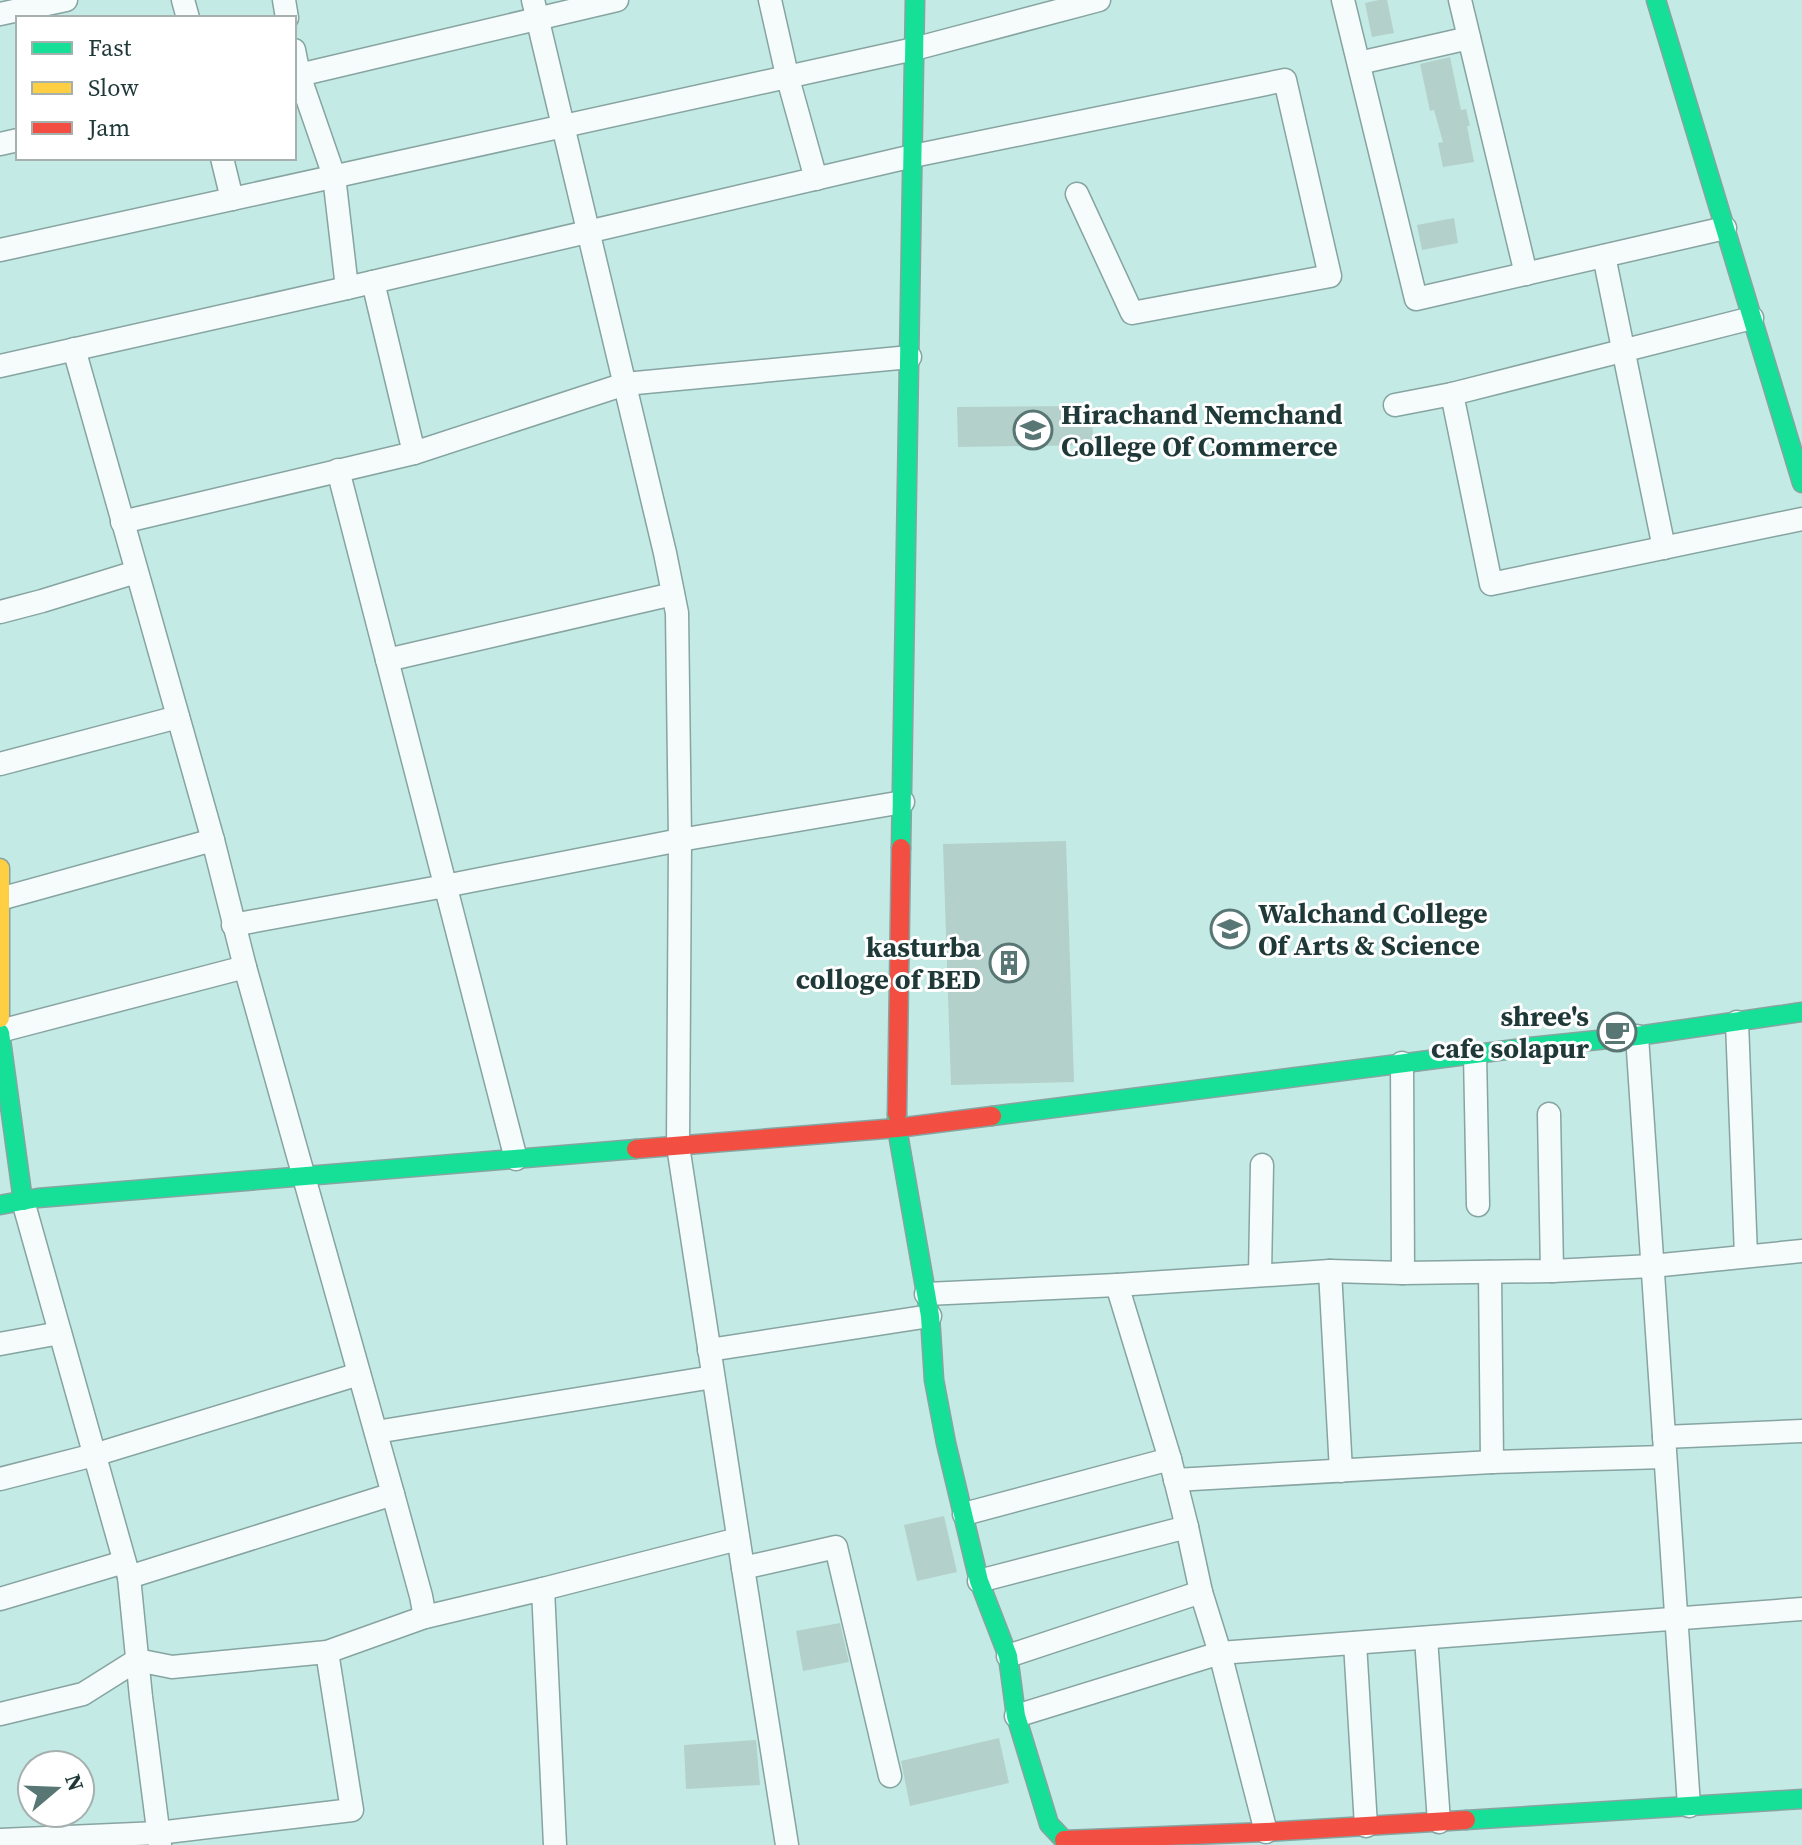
<svg xmlns="http://www.w3.org/2000/svg" width="1802" height="1845" viewBox="0 0 1802 1845" font-family="'Source Serif 4',serif">
  <style>
    .building { fill: #b4d0ca }
    .lines { fill: none; stroke-linecap: round; stroke-linejoin: round }
    .street-casing { stroke: #86a4a1; stroke-width: 25 }
    .fast-casing { stroke: #86a4a1; stroke-width: 21 }
    .slow-casing { stroke: #86a4a1; stroke-width: 21 }
    .jam-casing { stroke: #86a4a1; stroke-width: 21 }
    .street { stroke: #f6fcfb; stroke-width: 22 }
    .fast { stroke: #16e098; stroke-width: 18 }
    .slow { stroke: #ffcf43; stroke-width: 18 }
    .jam { stroke: #f24e42; stroke-width: 18 }
    .labels { text-anchor: middle; dominant-baseline: central; stroke-width: 6; stroke-linejoin: round; paint-order: stroke }
    .poi-label { font-size: 28px; font-weight: bold; fill: #1e3937; stroke: #fff; text-anchor: start }
  </style>
  <rect width="100%" height="100%" fill="#c4eae5"/>
  <g class="building">
    <path d="M1379,0H1387L1394,33L1372,37L1365,3Z"/>
    <path d="M1450,57L1461,110L1466,109L1470,126H1467L1474,162L1443,167L1438,143L1443,142L1434,110L1430,111L1420,64Z"/>
    <path d="M1454,218L1458,243L1422,250L1417,225Z"/>
    <path d="M1092,406L1093,445L958,447L957,407Z"/>
    <path d="M1066,841L1074,1082L951,1085L943,844Z"/>
    <path d="M944,1516L957,1572L917,1581L904,1525Z"/>
    <path d="M840,1623L849,1662L803,1671L796,1631Z"/>
    <path d="M999,1738L1009,1783L910,1806L901,1761Z"/>
    <path d="M756,1740L760,1785L686,1789L684,1745Z"/>
  </g>
  <g class="lines">
    <defs>
      <g id="street">
        <path d="M183,0L188,18"/>
        <path d="M284,0L287,18"/>
        <path d="M533,0L665,553L677,613L680,840L678,1146L743,1568L836,1547L890,1776"/>
        <path d="M770,0L787,75L816,179"/>
        <path d="M1343,0L1416,299L1725,228"/>
        <path d="M1460,0L1526,274"/>
        <path d="M0,14L66,0"/>
        <path d="M294,50L299,75L294,76"/>
        <path d="M1359,63L1469,38"/>
        <path d="M0,144L18,140"/>
        <path d="M222,158L232,199"/>
        <path d="M0,250L914,49L1099,0"/>
        <path d="M1604,256L1664,548"/>
        <path d="M347,288L334,176L299,75L617,0"/>
        <path d="M1752,318L1452,394L1491,584L1802,519"/>
        <path d="M74,349L213,840L245,967L393,1494L129,1577"/>
        <path d="M0,366L347,288L913,156L1285,80L1330,276L1132,313L1077,194"/>
        <path d="M1395,405L1452,394"/>
        <path d="M414,453L625,384L910,357"/>
        <path d="M338,470L516,1159"/>
        <path d="M122,522L414,453L373,282"/>
        <path d="M0,612L42,601L136,572"/>
        <path d="M387,660L673,594"/>
        <path d="M0,764L178,717"/>
        <path d="M0,899L213,840"/>
        <path d="M233,925L445,886L680,840L903,802"/>
        <path d="M1737,1022L1746,1256"/>
        <path d="M0,1031L245,967"/>
        <path d="M1637,1036L1689,1806"/>
        <path d="M1475,1054L1478,1205"/>
        <path d="M1402,1063L1403,1273"/>
        <path d="M1549,1114L1552,1271"/>
        <path d="M23,1201L129,1577L141,1697L160,1845"/>
        <path d="M1330,1271L1341,1471"/>
        <path d="M1490,1272L1492,1462"/>
        <path d="M1260,1275L1262,1165"/>
        <path d="M1117,1285L1170,1459L1187,1527L1201,1592L1220,1653L1266,1832"/>
        <path d="M926,1294L1117,1285L1330,1271L1403,1273L1552,1271L1652,1266L1802,1251"/>
        <path d="M0,1344L60,1333"/>
        <path d="M709,1350L930,1316"/>
        <path d="M376,1432L713,1377"/>
        <path d="M1664,1437L1802,1431"/>
        <path d="M0,1479L94,1455L359,1374"/>
        <path d="M1175,1480L1492,1462L1665,1457"/>
        <path d="M393,1494L421,1596L425,1617"/>
        <path d="M964,1514L1170,1459"/>
        <path d="M743,1568L787,1845"/>
        <path d="M979,1581L1187,1527"/>
        <path d="M543,1589L738,1539"/>
        <path d="M0,1599L124,1562"/>
        <path d="M1426,1638L1439,1822"/>
        <path d="M1355,1643L1366,1826"/>
        <path d="M1008,1656L1201,1592"/>
        <path d="M0,1714L83,1694L137,1660L172,1667L327,1652L425,1617L543,1589L555,1845"/>
        <path d="M1016,1716L1220,1653L1802,1609"/>
        <path d="M0,1840L158,1833L352,1810L327,1652"/>
      </g>
      <g id="fast">
        <path d="M1656,0L1802,483"/>
        <path d="M901,848L915,0"/>
        <path d="M0,1033L23,1201"/>
        <path d="M897,1114V1128L930,1316L934,1380L946,1443L979,1581L1008,1656L1016,1716L1049,1824L1064,1840L1065,1845"/>
        <path d="M992,1116L1530,1047L1637,1036L1802,1012"/>
        <path d="M0,1205L38,1198L636,1149"/>
        <path d="M1466,1820L1802,1799"/>
      </g>
      <path id="slow" d="M0,868V1018"/>
      <g id="jam">
        <path d="M897,1114L901,848"/>
        <path d="M636,1149L897,1128L992,1116"/>
        <path d="M1064,1840L1266,1832L1466,1820"/>
      </g>
    </defs>
    <use href="#street" class="street-casing"/>
    <use href="#fast" class="fast-casing"/>
    <use href="#slow" class="slow-casing"/>
    <use href="#jam" class="jam-casing"/>
    <use href="#street" class="street"/>
    <use href="#fast" class="fast"/>
    <use href="#slow" class="slow"/>
    <use href="#jam" class="jam"/>
  </g>
  <defs>
    <symbol id="university-ring" viewBox="-11 -11 22 22"><circle r="9.5" fill="#fff" stroke="#587774" stroke-width="1.5"/><path d="M0-5L7-2L0 1L-7-2ZM-4 1L0 2.5L4 1V4Q0 6-4 4Z" fill="#587774"/></symbol>
    <symbol id="building-ring" viewBox="-11 -11 22 22"><circle r="9.5" fill="#fff" stroke="#587774" stroke-width="1.5"/><path d="M-4-6H4V6H1V3H-1V6H-4ZM-2.5-4.3h1.7v1.8h-1.7ZM.8-4.3h1.7v1.8H.8ZM-2.5-1h1.7V.8h-1.7ZM.8-1h1.7V.8H.8Z" fill="#587774"/></symbol>
    <symbol id="cafe-ring" viewBox="-11 -11 22 22"><circle r="9.5" fill="#fff" stroke="#587774" stroke-width="1.5"/><path d="M-5.5-4.5H6V0H3Q3 3.5 0 3.5H-2.5Q-5.5 3.5-5.5 0ZM3-3.2v2h1.7v-2ZM-6 4.5H4V6H-6Z" fill="#587774"/></symbol>
  </defs>
  <g fill-rule="evenodd">
    <use href="#university-ring" x="1011" y="408" width="44" height="44"/>
    <use href="#university-ring" x="1208" y="907" width="44" height="44"/>
    <use href="#building-ring" x="987" y="941" width="44" height="44"/>
    <use href="#cafe-ring" x="1595" y="1010" width="44" height="44"/>
  </g>
  <g class="labels">
    <g class="poi-label">
      <text x="1061" y="414">Hirachand Nemchand<tspan x="1061" dy="32">College Of Commerce</tspan></text>
      <text x="1258" y="913">Walchand College<tspan x="1258" dy="32">Of Arts &amp; Science</tspan></text>
      <text x="981" y="947" text-anchor="end">kasturba<tspan x="981" dy="32">colloge of BED</tspan></text>
      <text x="1589" y="1016" text-anchor="end">shree's<tspan x="1589" dy="32">cafe solapur</tspan></text>
    </g>
  </g>
  <rect x="16" y="16" width="280" height="144" fill="#ffffff" stroke="#a5b0af" stroke-width="2"/>
  <rect x="32" y="42" width="40" height="12" fill="#16e098" stroke="#a5b0af" stroke-width="2"/>
  <text x="88" y="56" font-size="24" fill="#1e3937">Fast</text>
  <rect x="32" y="82" width="40" height="12" fill="#ffcf43" stroke="#a5b0af" stroke-width="2"/>
  <text x="88" y="96" font-size="24" fill="#1e3937">Slow</text>
  <rect x="32" y="122" width="40" height="12" fill="#f24e42" stroke="#a5b0af" stroke-width="2"/>
  <text x="88" y="136" font-size="24" fill="#1e3937">Jam</text>
  <g transform="translate(56 1789) rotate(71)"><circle r="38" fill="#ffffff" stroke="#a5b0af" stroke-width="2"/>
  <path d="M0-6L14 30L0 20L-14 30Z" fill="#587774"/>
  <text y="-12" font-size="22" font-weight="bold" text-anchor="middle" fill="#1e3937">N</text>
  </g>
</svg>
